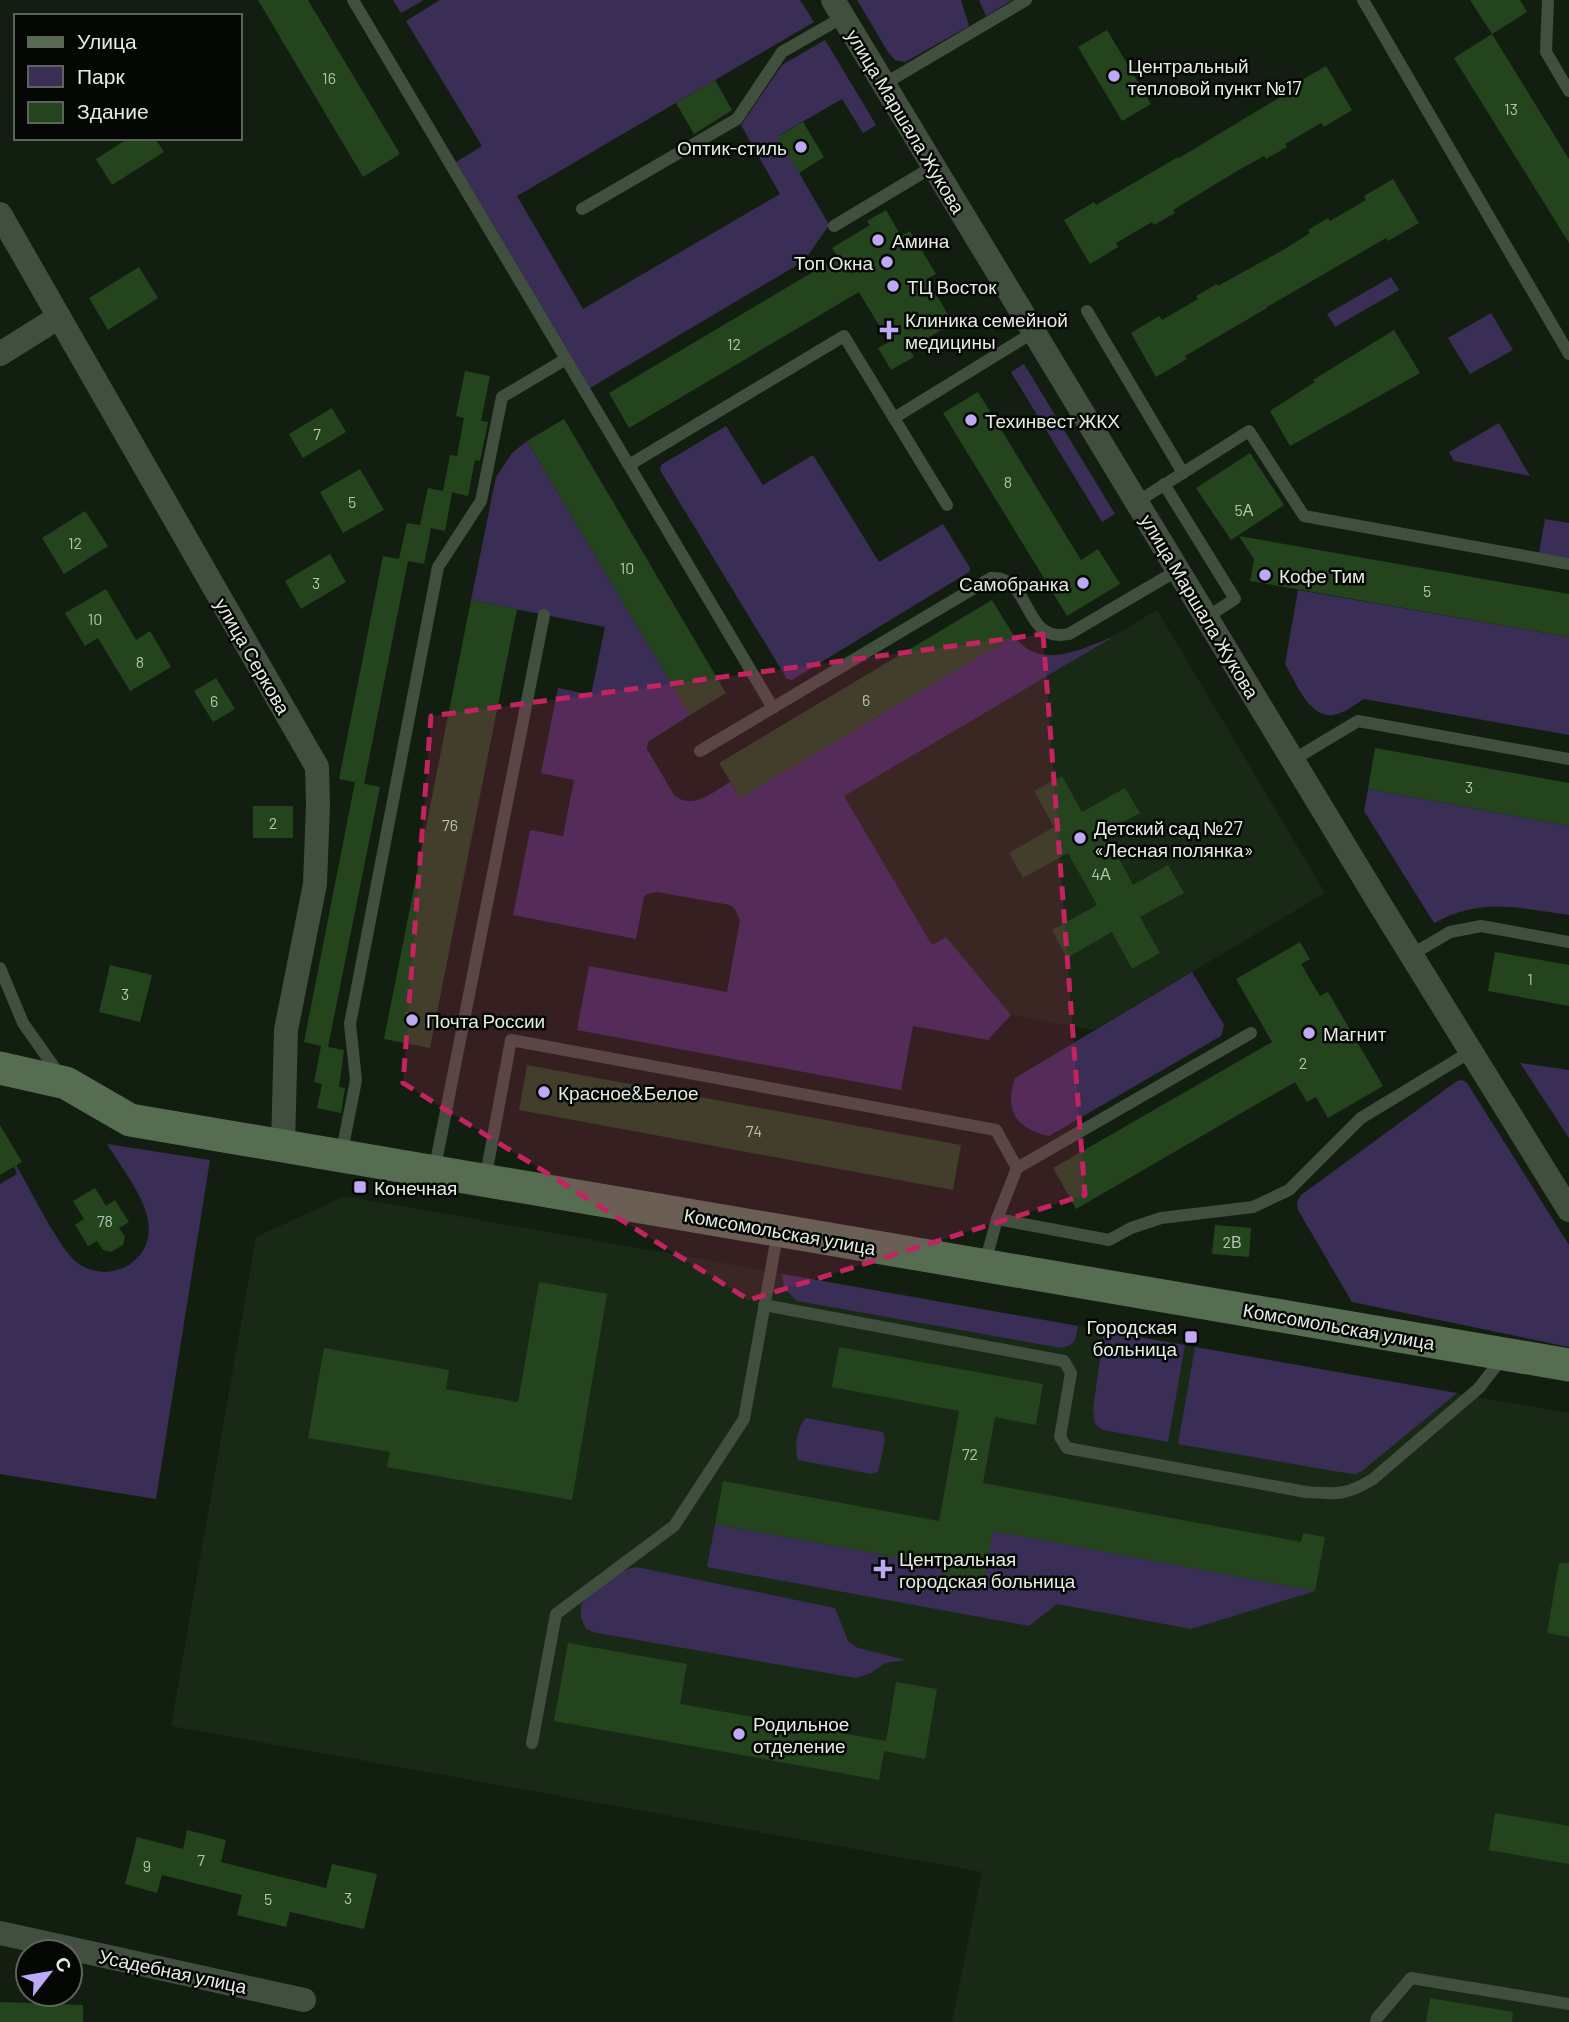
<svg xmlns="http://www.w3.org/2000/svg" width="1569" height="2022" viewBox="0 0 1569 2022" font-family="Barlow,sans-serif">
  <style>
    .built { fill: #182915 }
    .green { fill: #3a2e57 }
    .building { fill: #24441d }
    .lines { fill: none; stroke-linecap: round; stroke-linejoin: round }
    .lane { stroke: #414f3e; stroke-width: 12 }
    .street { stroke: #414f3e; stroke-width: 24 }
    .secondary { stroke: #566d52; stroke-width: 33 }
    .marked { fill: #c42362; fill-opacity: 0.2; stroke: #c42362; stroke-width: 5; stroke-dasharray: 14 9; stroke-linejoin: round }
    .poi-dot { fill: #bda9f5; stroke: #040703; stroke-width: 2.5 }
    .labels { text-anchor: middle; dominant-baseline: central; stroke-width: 5; stroke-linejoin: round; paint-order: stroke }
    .number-label { font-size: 16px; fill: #b4c2b1 }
    .poi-label { font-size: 19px; fill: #e4ece2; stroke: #040703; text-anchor: start }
    .street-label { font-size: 19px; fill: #e4ece2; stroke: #040703 }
  </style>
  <rect width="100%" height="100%" fill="#121f10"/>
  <g class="built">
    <path d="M1157,610L1325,893L1094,1030L1011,1015L946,937L932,945L844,796Z"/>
    <path d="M345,1196L1569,1413V2022H952L982,1872L171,1726L256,1237Z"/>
  </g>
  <g class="green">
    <path d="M393,0H424L401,13Z"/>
    <path d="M440,0H800L814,22L517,196L583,309L780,194L741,125L782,65L825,40L876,125L863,133L842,99L778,136L829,225L804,261L590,388L456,162L482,146L406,21Z"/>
    <path d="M857,0H961L969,26L905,62L895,60L888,52Z"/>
    <path d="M979,0H1012L986,16Z"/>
    <path d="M1391,277L1399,290L1335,327L1327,314Z"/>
    <path d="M1491,313L1513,350L1470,374L1448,338Z"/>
    <path d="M1024,364L1115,514L1102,522L1011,372Z"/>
    <path d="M1499,423L1530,476L1454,461L1449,452Z"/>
    <path d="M726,426L763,485L813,455L879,562L943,524L970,568L969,572L792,680L787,679L660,470L661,465Z"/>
    <path d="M527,441L690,715L648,742L647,749L674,795C692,811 713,792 730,782L740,798L1014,636C1041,672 1079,649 1113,637L844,796L932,945L946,937L1011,1015L988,1040L913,1026L901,1090L577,1030L589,966L727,992L740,920L734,908L730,905L657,892L647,894L644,897L636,939L513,915L530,830L563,836L574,780L541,773L558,688L591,695L605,627L471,600L496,477L512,453Z"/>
    <path d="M1545,519L1569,523V558L1539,553Z"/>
    <path d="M1298,590L1569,637V735L1364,699C1354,705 1345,713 1333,715C1309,718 1295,681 1285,664Z"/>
    <path d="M1368,789L1569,826V915C1517,908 1483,897 1434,923L1364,811Z"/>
    <path d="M1192,972L1224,1025L1221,1036L1049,1136C1016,1129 1004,1110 1015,1078Z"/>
    <path d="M1520,1063L1569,1070V1138Z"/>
    <path d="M1462,1080L1467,1083L1569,1245V1347L1352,1302L1298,1210L1297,1202L1301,1195L1457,1081Z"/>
    <path d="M107,1144L210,1160L156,1499L0,1474V1184L17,1174L14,1167L16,1165C30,1189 58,1246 76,1262C88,1271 104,1274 117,1270C126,1268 134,1262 140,1255C167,1221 125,1174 107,1144Z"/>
    <path d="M782,1274L1078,1326C1076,1339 1075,1345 1061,1348L797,1301L784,1288Z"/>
    <path d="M1104,1331L1185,1345L1168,1442L1103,1430L1095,1424L1093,1409Z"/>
    <path d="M1195,1347L1457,1393L1362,1471L1355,1474L1340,1472L1178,1444Z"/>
    <path d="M806,1418L883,1432L885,1440L878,1472L871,1474L798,1460C794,1449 797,1426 806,1418Z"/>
    <path d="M715,1524L944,1566L942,1580L982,1588L985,1529L1315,1591L1191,1629L1057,1604L1029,1626L707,1567Z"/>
    <path d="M636,1567L835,1608L848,1641L858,1648L906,1660L885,1663L871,1673L856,1678L597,1633L586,1629L581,1618V1605C595,1588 614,1572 636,1567Z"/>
  </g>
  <g class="building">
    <path d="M258,0H308L400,154L363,177Z"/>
    <path d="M1470,0H1520L1527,12L1492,34Z"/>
    <path d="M1107,30L1151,104L1122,121L1078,47Z"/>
    <path d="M1492,34L1569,159V243L1454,58Z"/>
    <path d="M1326,66L1352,110L1324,127L1321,123L1285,144L1287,147L1266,159L1264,156L1237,171L1173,210L1175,213L1154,225L1152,222L1116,243L1118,247L1090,264L1064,220L1094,202L1096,205L1178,157L1179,158L1297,87L1295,84Z"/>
    <path d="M715,80L732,110L694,134L676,103Z"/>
    <path d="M803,122L824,157L799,173L777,137Z"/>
    <path d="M129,138H155L164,152L112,185L96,159Z"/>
    <path d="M1393,179L1419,223L1388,241L1386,238L1267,307V308L1185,356L1187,359L1156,377L1131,333L1159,316L1162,320L1198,299L1196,296L1217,284L1218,286L1283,250L1310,233L1308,230L1328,218L1330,221L1366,200L1364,196Z"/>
    <path d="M886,210L901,236L910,231L936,274L927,279L953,323L909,349L914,357L891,370L878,348L889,342L859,292L629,428L609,393L838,257L832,248L870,225L867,221Z"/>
    <path d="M139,267L158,298L108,330L89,298Z"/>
    <path d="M1394,330L1420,373L1290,446L1270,411L1315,382L1313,380Z"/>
    <path d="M465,371L490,376L481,421L488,422L480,461L475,460L468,496L450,492L452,493L445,531L431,528L424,564L408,561L364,784L339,779L383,556L399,559L407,523L420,525L428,488L443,491L450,455L457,456L464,418L456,416Z"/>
    <path d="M978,392L1081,560L1098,549L1120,584L1067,616L943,413Z"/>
    <path d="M332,408L346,432L303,458L289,434Z"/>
    <path d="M564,419L726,693L690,715L527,441Z"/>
    <path d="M1250,453L1284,505L1231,540L1196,488Z"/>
    <path d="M360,469L384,510L343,533L320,492Z"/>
    <path d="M85,511L108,546L64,574L42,538Z"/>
    <path d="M1239,536L1569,594V637L1250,581L1254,559Z"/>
    <path d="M330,554L346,582L301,609L285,581Z"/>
    <path d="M106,589L136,640L150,631L171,667L130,691L98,638L85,646L65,613Z"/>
    <path d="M471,600L517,609L430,1048L384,1039Z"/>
    <path d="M992,600L1014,636L740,798L719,763Z"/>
    <path d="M216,678L235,709L213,722L194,691Z"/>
    <path d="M1375,748L1569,783V826L1368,789Z"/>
    <path d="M1062,776L1082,812L1125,788L1140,813L1105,832L1133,885L1168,865L1184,893L1140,917L1160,953L1132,969L1112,932L1067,958L1052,930L1097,905L1068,853L1023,878L1009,853L1054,827L1034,791Z"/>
    <path d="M355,782L380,787L328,1047L344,1050L339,1087L345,1088L341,1113L317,1108L322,1084L314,1082L321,1046L304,1042Z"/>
    <rect x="253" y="806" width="40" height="32"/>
    <path d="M1300,942L1310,959L1301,964L1320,996L1328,992L1383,1086L1328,1118L1316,1097L1307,1102L1295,1082L1076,1209L1053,1168L1272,1042L1236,979Z"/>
    <path d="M1495,952L1569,965V1006L1488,991Z"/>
    <path d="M110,965L152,975L140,1022L99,1012Z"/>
    <path d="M527,1065L961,1145L953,1190L519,1110Z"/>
    <path d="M0,1125L22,1162L0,1175Z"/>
    <path d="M95,1188L106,1206L115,1200L129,1222L119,1228L125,1237L123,1245L111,1252L103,1250L97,1241L88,1246L75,1225L84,1219L73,1201Z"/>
    <path d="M1215,1225L1251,1228L1249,1257L1212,1254Z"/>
    <path d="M539,1282L607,1294L572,1500L387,1467L390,1452L308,1438L324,1348L449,1370L446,1389L518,1402Z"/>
    <path d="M839,1347L1043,1384L1036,1425L995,1417L983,1483L1301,1542L1303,1533L1325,1537L1315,1591L993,1531L983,1588L942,1580L944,1566L715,1524L723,1481L939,1521L959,1411L832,1387Z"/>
    <path d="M1559,1563H1569V1637L1547,1633Z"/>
    <path d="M568,1643L687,1664L680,1704L886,1741L896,1682L937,1689L925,1759L884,1751L879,1780L554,1721Z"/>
    <path d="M1495,1813L1569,1826V1864L1489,1850Z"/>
    <path d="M187,1830L226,1840L221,1862L326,1888L332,1864L377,1874L364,1929L290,1912L286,1927L237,1915L242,1895L162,1875L157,1893L125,1884L137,1837L183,1849Z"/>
    <path d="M1430,1998L1513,2012L1512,2022H1426Z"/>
    <path d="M0,2002L83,2005V2022H0Z"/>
  </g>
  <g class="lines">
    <g class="lane">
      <path d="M353,0L773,708"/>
      <path d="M1363,0L1569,354"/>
      <path d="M1548,0L1546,52L1569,91"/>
      <path d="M884,84L1026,0"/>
      <path d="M582,209L737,119L782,52L843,17"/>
      <path d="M834,226L934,166"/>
      <path d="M1087,311L1183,473"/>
      <path d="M894,418L1034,332"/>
      <path d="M629,465L844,336L947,505"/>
      <path d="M1164,484L1235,599L1207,617"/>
      <path d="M1137,502L1249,431L1304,516L1569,564"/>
      <path d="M700,751L991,578C1033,575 1021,644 1069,634L1178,570"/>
      <path d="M1293,760L1358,721L1569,759"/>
      <path d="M1411,955L1450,932L1481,926L1569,942"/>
      <path d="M0,968L23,1023L59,1074"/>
      <path d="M341,1156L356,1080L350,1024L438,567L481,501L502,397L566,359"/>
      <path d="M434,1172L544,615"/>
      <path d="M485,1180L511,1040L996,1130L1017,1168"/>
      <path d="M997,1219L1109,1240L1131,1228L1161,1218L1253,1207L1289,1190L1361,1118L1470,1052"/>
      <path d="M985,1263L997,1219L1017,1168L1251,1033"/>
      <path d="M764,1305L1064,1361L1071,1373L1060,1437L1067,1448L1306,1492C1336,1494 1346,1496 1373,1479L1479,1388L1503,1357"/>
      <path d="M532,1743L556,1614L674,1526L744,1419L778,1231"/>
      <path d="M1376,2022L1377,2018L1411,1978L1569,2004"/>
    </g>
    <g class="street">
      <path d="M833,0L1381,906L1569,1210"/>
      <path d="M0,214L317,767L318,805L315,884L286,1030L283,1146"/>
      <path d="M0,354L59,317"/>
      <path d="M0,1933L304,2000"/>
    </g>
    <path class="secondary" d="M0,1068L66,1083L130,1120L1569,1365"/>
  </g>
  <path class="marked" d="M1043,634L1085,1195L749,1300L403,1083L431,716Z"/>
  <g class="poi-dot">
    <circle cx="1114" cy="76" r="7"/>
    <circle cx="801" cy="147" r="7"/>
    <circle cx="878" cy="240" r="7"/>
    <circle cx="887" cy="262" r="7"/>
    <circle cx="893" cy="286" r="7"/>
    <path d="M885.5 319.5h7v7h7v7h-7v7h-7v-7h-7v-7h7z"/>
    <circle cx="971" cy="420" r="7"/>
    <circle cx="1265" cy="575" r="7"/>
    <circle cx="1083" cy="583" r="7"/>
    <circle cx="1080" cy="838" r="7"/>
    <circle cx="412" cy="1020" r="7"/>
    <circle cx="1309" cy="1033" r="7"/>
    <circle cx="544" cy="1092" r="7"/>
    <rect x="353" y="1180" width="14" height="14" rx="3.5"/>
    <rect x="1184" y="1330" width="14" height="14" rx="3.5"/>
    <path d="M879.5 1558.5h7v7h7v7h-7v7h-7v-7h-7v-7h7z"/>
    <circle cx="739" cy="1734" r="7"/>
  </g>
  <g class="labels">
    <g class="number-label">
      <text x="329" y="77">16</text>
      <text x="1511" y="108">13</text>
      <text x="734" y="343">12</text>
      <text x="317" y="433">7</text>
      <text x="1008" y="481">8</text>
      <text x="352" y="501">5</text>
      <text x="1244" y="509">5А</text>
      <text x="75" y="542">12</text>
      <text x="627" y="567">10</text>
      <text x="316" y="582">3</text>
      <text x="1427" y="590">5</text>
      <text x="95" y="618">10</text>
      <text x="140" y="661">8</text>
      <text x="866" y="699">6</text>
      <text x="214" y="700">6</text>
      <text x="1469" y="786">3</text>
      <text x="273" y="822">2</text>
      <text x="450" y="824">76</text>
      <text x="1101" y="873">4А</text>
      <text x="1530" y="978">1</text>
      <text x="125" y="993">3</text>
      <text x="1303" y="1062">2</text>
      <text x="754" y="1130">74</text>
      <text x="105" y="1220">78</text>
      <text x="1232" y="1241">2В</text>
      <text x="970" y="1453">72</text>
      <text x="201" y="1859">7</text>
      <text x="147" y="1865">9</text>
      <text x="348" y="1897">3</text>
      <text x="268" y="1898">5</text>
    </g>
    <g class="poi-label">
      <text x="1128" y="65">Центральный<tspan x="1128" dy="22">тепловой пункт №17</tspan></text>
      <text x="787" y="147" text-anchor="end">Оптик-стиль</text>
      <text x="892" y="240">Амина</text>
      <text x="873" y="262" text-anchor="end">Топ Окна</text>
      <text x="907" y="286">ТЦ Восток</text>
      <text x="905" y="319">Клиника семейной<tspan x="905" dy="22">медицины</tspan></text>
      <text x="985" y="420">Техинвест ЖКХ</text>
      <text x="1279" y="575">Кофе Тим</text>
      <text x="1069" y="583" text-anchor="end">Самобранка</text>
      <text x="1094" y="827">Детский сад №27<tspan x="1094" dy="22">«Лесная полянка»</tspan></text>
      <text x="426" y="1020">Почта России</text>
      <text x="1323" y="1033">Магнит</text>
      <text x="558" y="1092">Красное&amp;Белое</text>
      <text x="374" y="1187">Конечная</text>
      <text x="1177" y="1326" text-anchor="end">Городская<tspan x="1177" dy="22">больница</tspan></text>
      <text x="899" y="1558">Центральная<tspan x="899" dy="22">городская больница</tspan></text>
      <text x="753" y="1723">Родильное<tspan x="753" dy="22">отделение</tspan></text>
    </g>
    <g class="street-label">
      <text transform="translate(906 121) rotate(59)">улица Маршала Жукова</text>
      <text transform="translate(1200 606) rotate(59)">улица Маршала Жукова</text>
      <text transform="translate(253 656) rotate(60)">улица Серкова</text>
      <text transform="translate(780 1231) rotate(10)">Комсомольская улица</text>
      <text transform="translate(1339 1326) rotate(10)">Комсомольская улица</text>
      <text transform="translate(173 1971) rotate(12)">Усадебная улица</text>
    </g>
  </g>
  <rect x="14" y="14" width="228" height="126" fill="#040703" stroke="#5e635c" stroke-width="2"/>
  <rect x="28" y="37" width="35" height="10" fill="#566d52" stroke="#5e635c" stroke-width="2"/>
  <text x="77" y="49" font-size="21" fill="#e4ece2">Улица</text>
  <rect x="28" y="66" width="35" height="21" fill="#3a2e57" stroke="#5e635c" stroke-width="2"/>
  <text x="77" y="84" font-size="21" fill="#e4ece2">Парк</text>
  <rect x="28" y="102" width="35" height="21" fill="#24441d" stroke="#5e635c" stroke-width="2"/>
  <text x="77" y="119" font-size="21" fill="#e4ece2">Здание</text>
  <g transform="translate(49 1973) rotate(59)"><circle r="33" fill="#040703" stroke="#5e635c" stroke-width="2"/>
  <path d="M0-5L12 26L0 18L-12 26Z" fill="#bda9f5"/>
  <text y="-10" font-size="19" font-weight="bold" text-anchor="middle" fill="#e4ece2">С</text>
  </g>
</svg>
